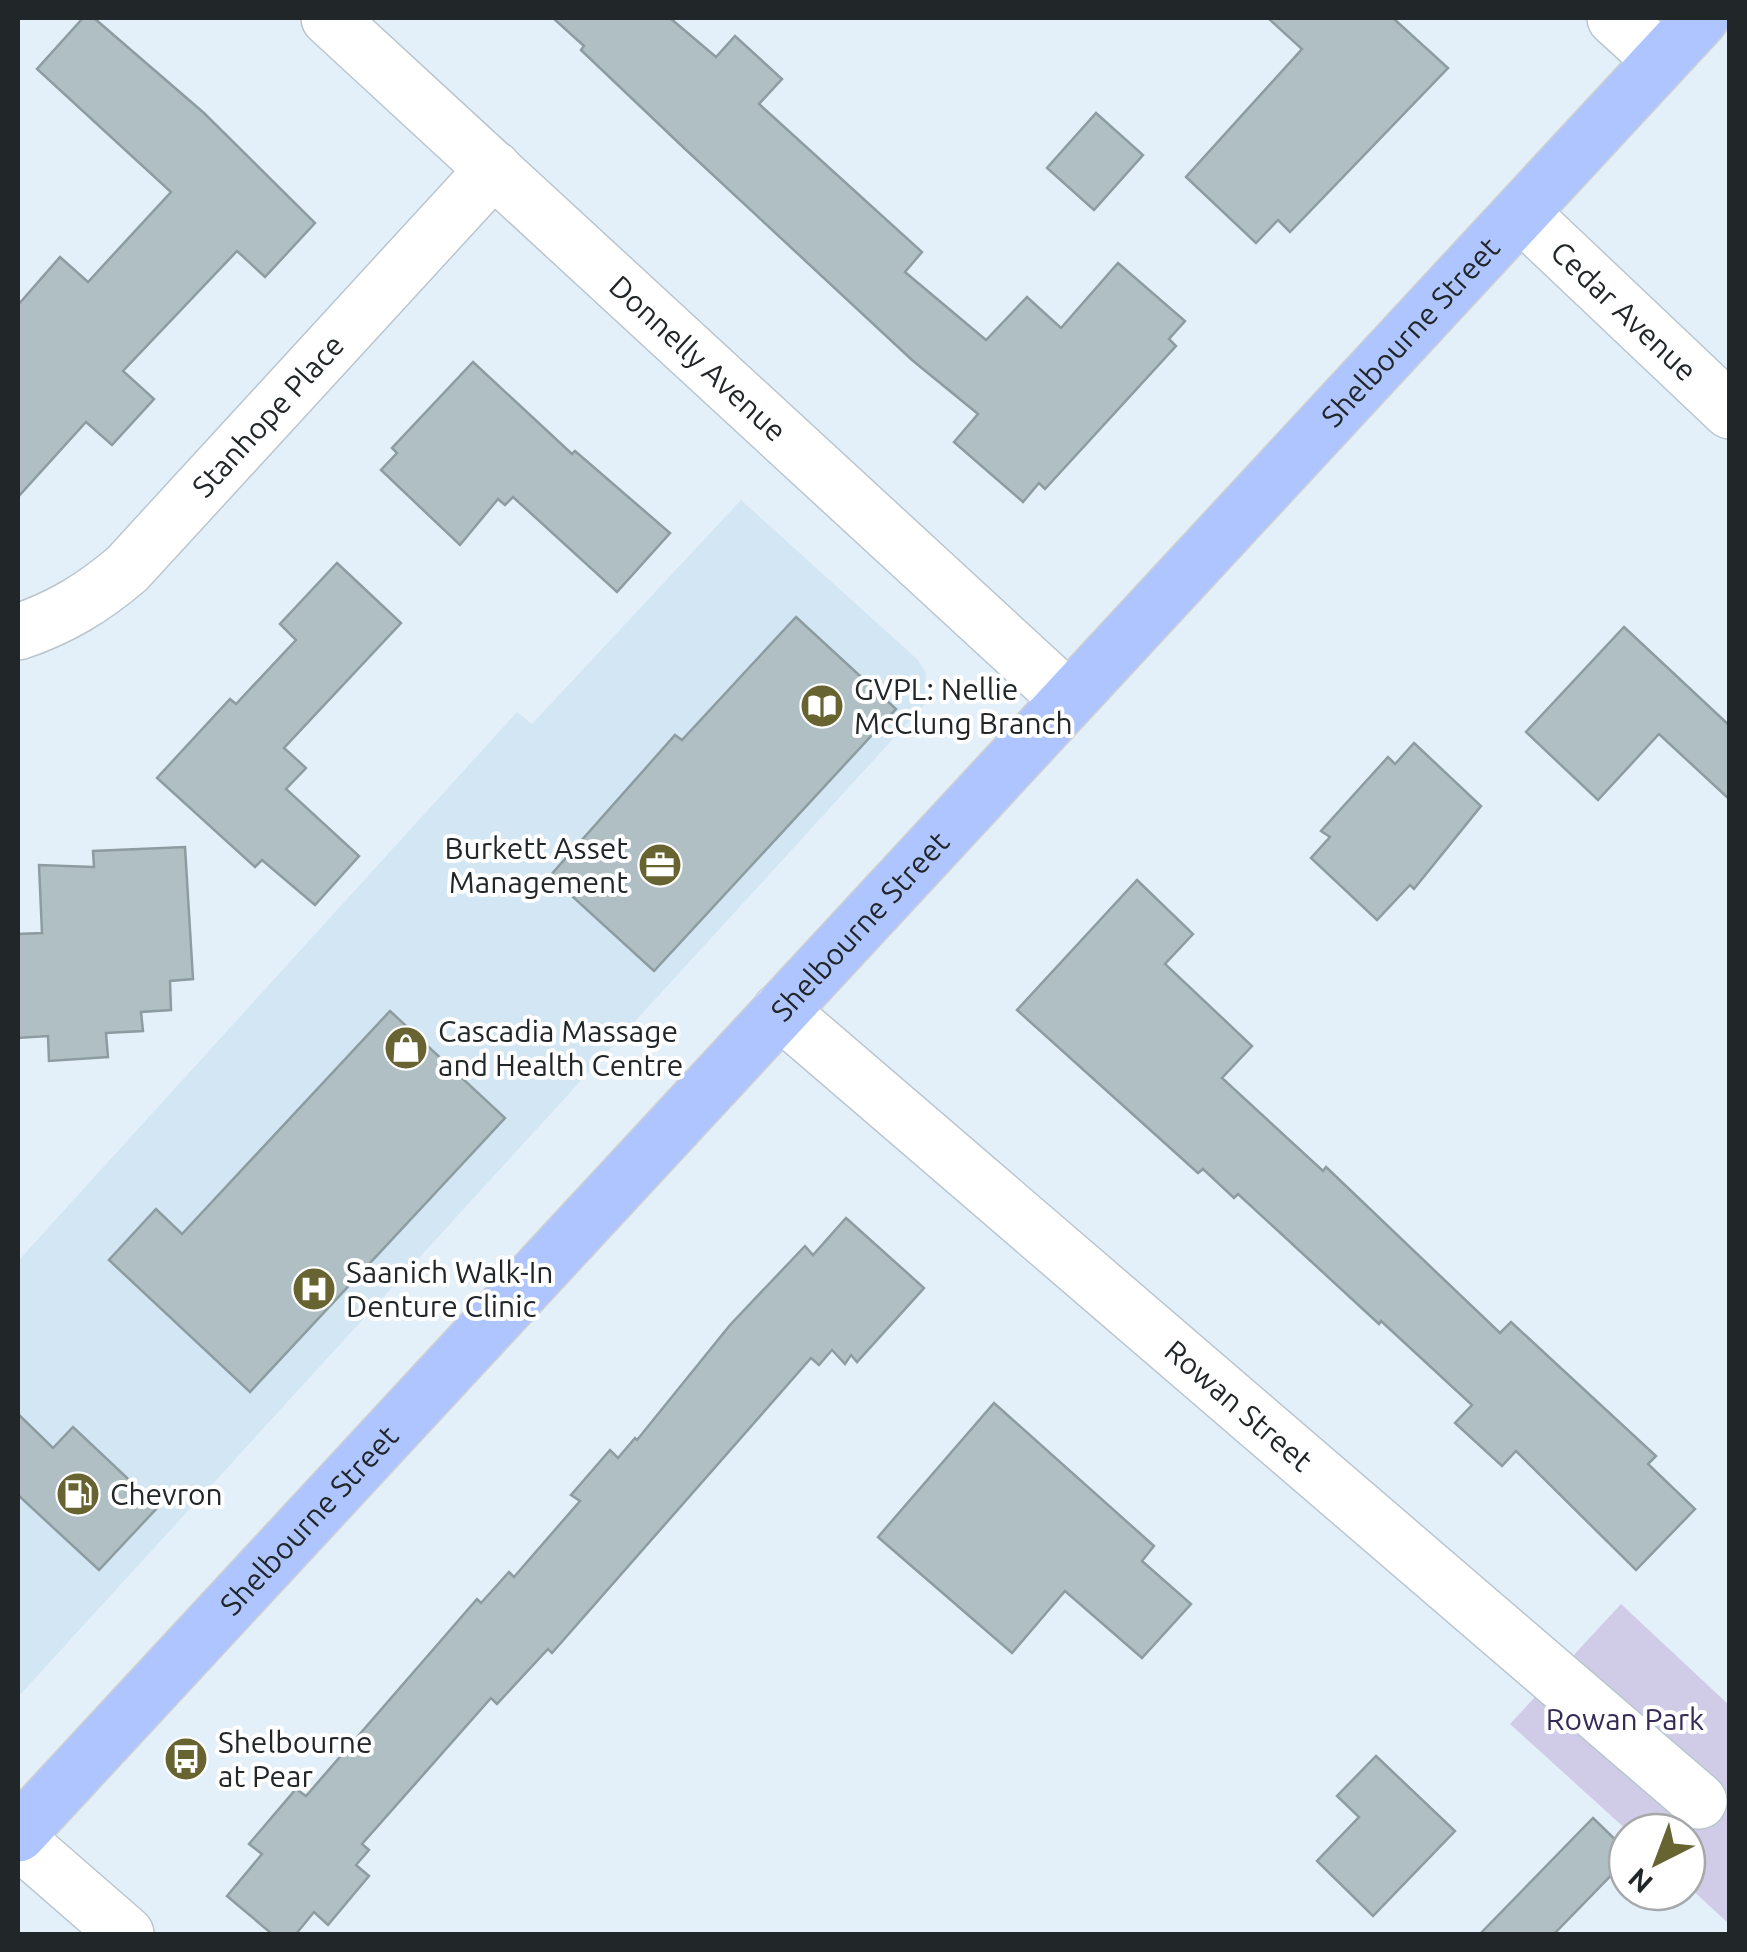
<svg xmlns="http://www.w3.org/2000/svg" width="1747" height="1952" viewBox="0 0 1747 1952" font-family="Ubuntu,sans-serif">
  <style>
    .built { fill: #d3e6f4 }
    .green { fill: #d0cce7 }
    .building { fill: #b0bfc3; stroke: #8d9ca0; stroke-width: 2.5 }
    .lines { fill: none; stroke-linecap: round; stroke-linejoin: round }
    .minor-casing { stroke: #bac6cf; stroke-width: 58 }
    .major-casing { stroke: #cecfd0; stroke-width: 58 }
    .minor { stroke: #fff; stroke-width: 55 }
    .major { stroke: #aec5ff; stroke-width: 55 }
    .labels { text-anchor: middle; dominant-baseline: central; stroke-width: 8; stroke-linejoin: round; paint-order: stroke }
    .street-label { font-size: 30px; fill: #212629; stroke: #fff }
    .poi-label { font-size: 30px; fill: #212629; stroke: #fff; text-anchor: start }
    .park-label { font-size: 30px; fill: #362b57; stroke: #fff }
  </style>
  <rect width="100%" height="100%" fill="#e4f0f9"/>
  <path class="built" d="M741,500L918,660L926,673L924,705L18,1697V1261L517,712L532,724Z"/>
  <path class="green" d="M1621,1604L1729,1705V1924L1687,1885V1832H1629L1510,1724Z"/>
  <g class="building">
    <path d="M83,18H94L204,113L315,223L265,277L237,251L123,371L154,399L112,445L86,422L18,497V305L60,257L88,282L171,192L37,69Z"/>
    <path d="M553,18H670L716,57L735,36L782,79L759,104L922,252L905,272L986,340L1027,297L1061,328L1118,263L1185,321L1169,339L1176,346L1045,489L1039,483L1023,502L954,442L978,414L912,360L684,148L581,50L584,46Z"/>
    <path d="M1268,18H1393L1448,68L1290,232L1278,220L1256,243L1186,177L1302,49Z"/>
    <path d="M1096,113L1143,155L1094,210L1047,168Z"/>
    <path d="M473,362L572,454L575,451L670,533L617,592L513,497L505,505L498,499L460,545L381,470L397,453L392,448Z"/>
    <path d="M337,563L401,623L284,748L306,768L286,789L359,856L315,905L262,860L255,867L157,778L230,699L236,704L296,640L280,624Z"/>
    <path d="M796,617L896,709L654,971L550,876L675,735L682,740Z"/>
    <path d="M1624,627L1730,726V800L1659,734L1598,800L1526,732Z"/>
    <path d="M1414,743L1481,806L1414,889L1410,885L1377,920L1311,858L1330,837L1321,831L1388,757L1395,764Z"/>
    <path d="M185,847L193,979L170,981L171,1010L141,1012L143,1031L106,1033L108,1057L49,1061L48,1036L18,1038V934L42,933L39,865L94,867L93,851Z"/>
    <path d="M1137,880L1193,934L1165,964L1252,1046L1222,1078L1323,1171L1326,1167L1500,1333L1511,1322L1656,1456L1648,1464L1695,1509L1636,1570L1516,1451L1502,1466L1455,1423L1472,1405L1381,1321L1379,1324L1238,1194L1234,1198L1203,1169L1198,1173L1017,1010Z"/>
    <path d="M390,1011L505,1118L250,1392L109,1260L156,1209L182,1234Z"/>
    <path d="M846,1218L924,1288L857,1362L851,1355L845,1364L832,1350L819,1365L811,1358L552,1653L548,1649L497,1704L491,1698L362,1844L369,1850L356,1865L369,1876L328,1925L314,1912L296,1934H272L227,1896L262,1854L249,1844L296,1789L306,1796L477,1599L481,1603L509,1572L514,1577L580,1501L571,1495L610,1450L618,1458L635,1438L637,1440L730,1325L805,1246L813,1255Z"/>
    <path d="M994,1403L1154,1546L1142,1561L1191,1604L1142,1658L1065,1591L1012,1653L878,1537Z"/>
    <path d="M18,1414L53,1448L73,1427L158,1507L99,1570L18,1495Z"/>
    <path d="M1376,1756L1455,1831L1373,1916L1317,1861L1359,1817L1337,1796Z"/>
    <path d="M1593,1818L1627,1851V1859L1554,1934H1480Z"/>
  </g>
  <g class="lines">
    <defs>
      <g id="minor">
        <path id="s1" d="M329,18L1068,699"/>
        <path d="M1615,18L1661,60"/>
        <path id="s2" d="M1521,213L1730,411"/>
        <path id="s3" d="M18,632C60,618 93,598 127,569L494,169"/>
        <path id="s4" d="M780,1011L1699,1801"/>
        <path d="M18,1840L126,1934"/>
      </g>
      <g id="major">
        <path id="s5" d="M18,1834L1701,18"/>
      </g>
    </defs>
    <use href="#minor" class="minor-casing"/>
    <use href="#major" class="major-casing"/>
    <use href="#minor" class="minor"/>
    <use href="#major" class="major"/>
  </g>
  <defs>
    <symbol id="library-disc" viewBox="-11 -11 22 22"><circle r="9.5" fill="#686431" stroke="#fff"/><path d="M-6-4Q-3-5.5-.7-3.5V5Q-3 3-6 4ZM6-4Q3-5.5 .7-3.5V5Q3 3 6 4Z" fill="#fff"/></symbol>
    <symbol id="office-disc" viewBox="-11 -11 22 22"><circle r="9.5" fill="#686431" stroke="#fff"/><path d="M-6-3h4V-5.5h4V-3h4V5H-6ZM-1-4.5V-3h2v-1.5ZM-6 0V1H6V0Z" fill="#fff"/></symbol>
    <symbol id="shop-disc" viewBox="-11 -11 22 22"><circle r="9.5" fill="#686431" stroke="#fff"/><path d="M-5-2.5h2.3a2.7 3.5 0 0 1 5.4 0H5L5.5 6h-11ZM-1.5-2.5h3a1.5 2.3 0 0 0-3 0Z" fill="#fff"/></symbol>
    <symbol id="hospital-disc" viewBox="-11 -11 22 22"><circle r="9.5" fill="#686431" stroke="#fff"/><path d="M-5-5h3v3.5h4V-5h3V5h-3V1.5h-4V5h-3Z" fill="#fff"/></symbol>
    <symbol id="fuel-disc" viewBox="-11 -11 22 22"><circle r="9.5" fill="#686431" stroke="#fff"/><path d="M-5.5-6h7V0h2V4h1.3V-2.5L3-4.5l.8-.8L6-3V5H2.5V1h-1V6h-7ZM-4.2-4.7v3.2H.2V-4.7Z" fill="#fff"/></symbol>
    <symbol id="bus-disc" viewBox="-11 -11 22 22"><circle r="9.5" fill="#686431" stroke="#fff"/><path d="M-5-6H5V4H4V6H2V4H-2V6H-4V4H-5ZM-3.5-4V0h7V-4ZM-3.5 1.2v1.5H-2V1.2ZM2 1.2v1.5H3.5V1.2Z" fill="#fff"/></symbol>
  </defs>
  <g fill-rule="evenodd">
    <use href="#library-disc" x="797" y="681" width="50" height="50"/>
    <use href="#office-disc" x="635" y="840" width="50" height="50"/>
    <use href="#shop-disc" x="381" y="1023" width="50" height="50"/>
    <use href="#hospital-disc" x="289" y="1264" width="50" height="50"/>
    <use href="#fuel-disc" x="53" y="1469" width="50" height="50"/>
    <use href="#bus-disc" x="161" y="1734" width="50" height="50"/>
  </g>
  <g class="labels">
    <g class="street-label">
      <text stroke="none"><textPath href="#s2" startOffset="142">Cedar Avenue</textPath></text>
      <text stroke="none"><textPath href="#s5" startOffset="2048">Shelbourne Street</textPath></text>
      <text stroke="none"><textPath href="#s1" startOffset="502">Donnelly Avenue</textPath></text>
      <text stroke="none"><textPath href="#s3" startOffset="335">Stanhope Place</textPath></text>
      <text stroke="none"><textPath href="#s5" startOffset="1238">Shelbourne Street</textPath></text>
      <text stroke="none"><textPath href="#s4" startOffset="605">Rowan Street</textPath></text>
      <text stroke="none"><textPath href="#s5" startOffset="428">Shelbourne Street</textPath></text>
    </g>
    <g class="poi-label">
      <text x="854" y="689">GVPL: Nellie<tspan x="854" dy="34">McClung Branch</tspan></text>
      <text x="628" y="848" text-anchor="end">Burkett Asset<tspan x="628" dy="34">Management</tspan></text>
      <text x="438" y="1031">Cascadia Massage<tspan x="438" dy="34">and Health Centre</tspan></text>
      <text x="346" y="1272">Saanich Walk-In<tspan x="346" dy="34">Denture Clinic</tspan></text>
      <text x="110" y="1494">Chevron</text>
      <text x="218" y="1742">Shelbourne<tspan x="218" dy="34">at Pear</tspan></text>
    </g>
    <g class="park-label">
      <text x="1625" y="1719">Rowan Park</text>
    </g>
  </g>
  <rect width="1747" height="1952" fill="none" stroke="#212629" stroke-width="40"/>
  <g transform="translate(1657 1862) rotate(222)"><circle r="48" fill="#ffffff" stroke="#a6a8a9" stroke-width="2.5"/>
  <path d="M0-8L18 38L0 25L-18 38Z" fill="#686431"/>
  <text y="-15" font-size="28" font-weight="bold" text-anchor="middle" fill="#212629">N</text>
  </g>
</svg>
